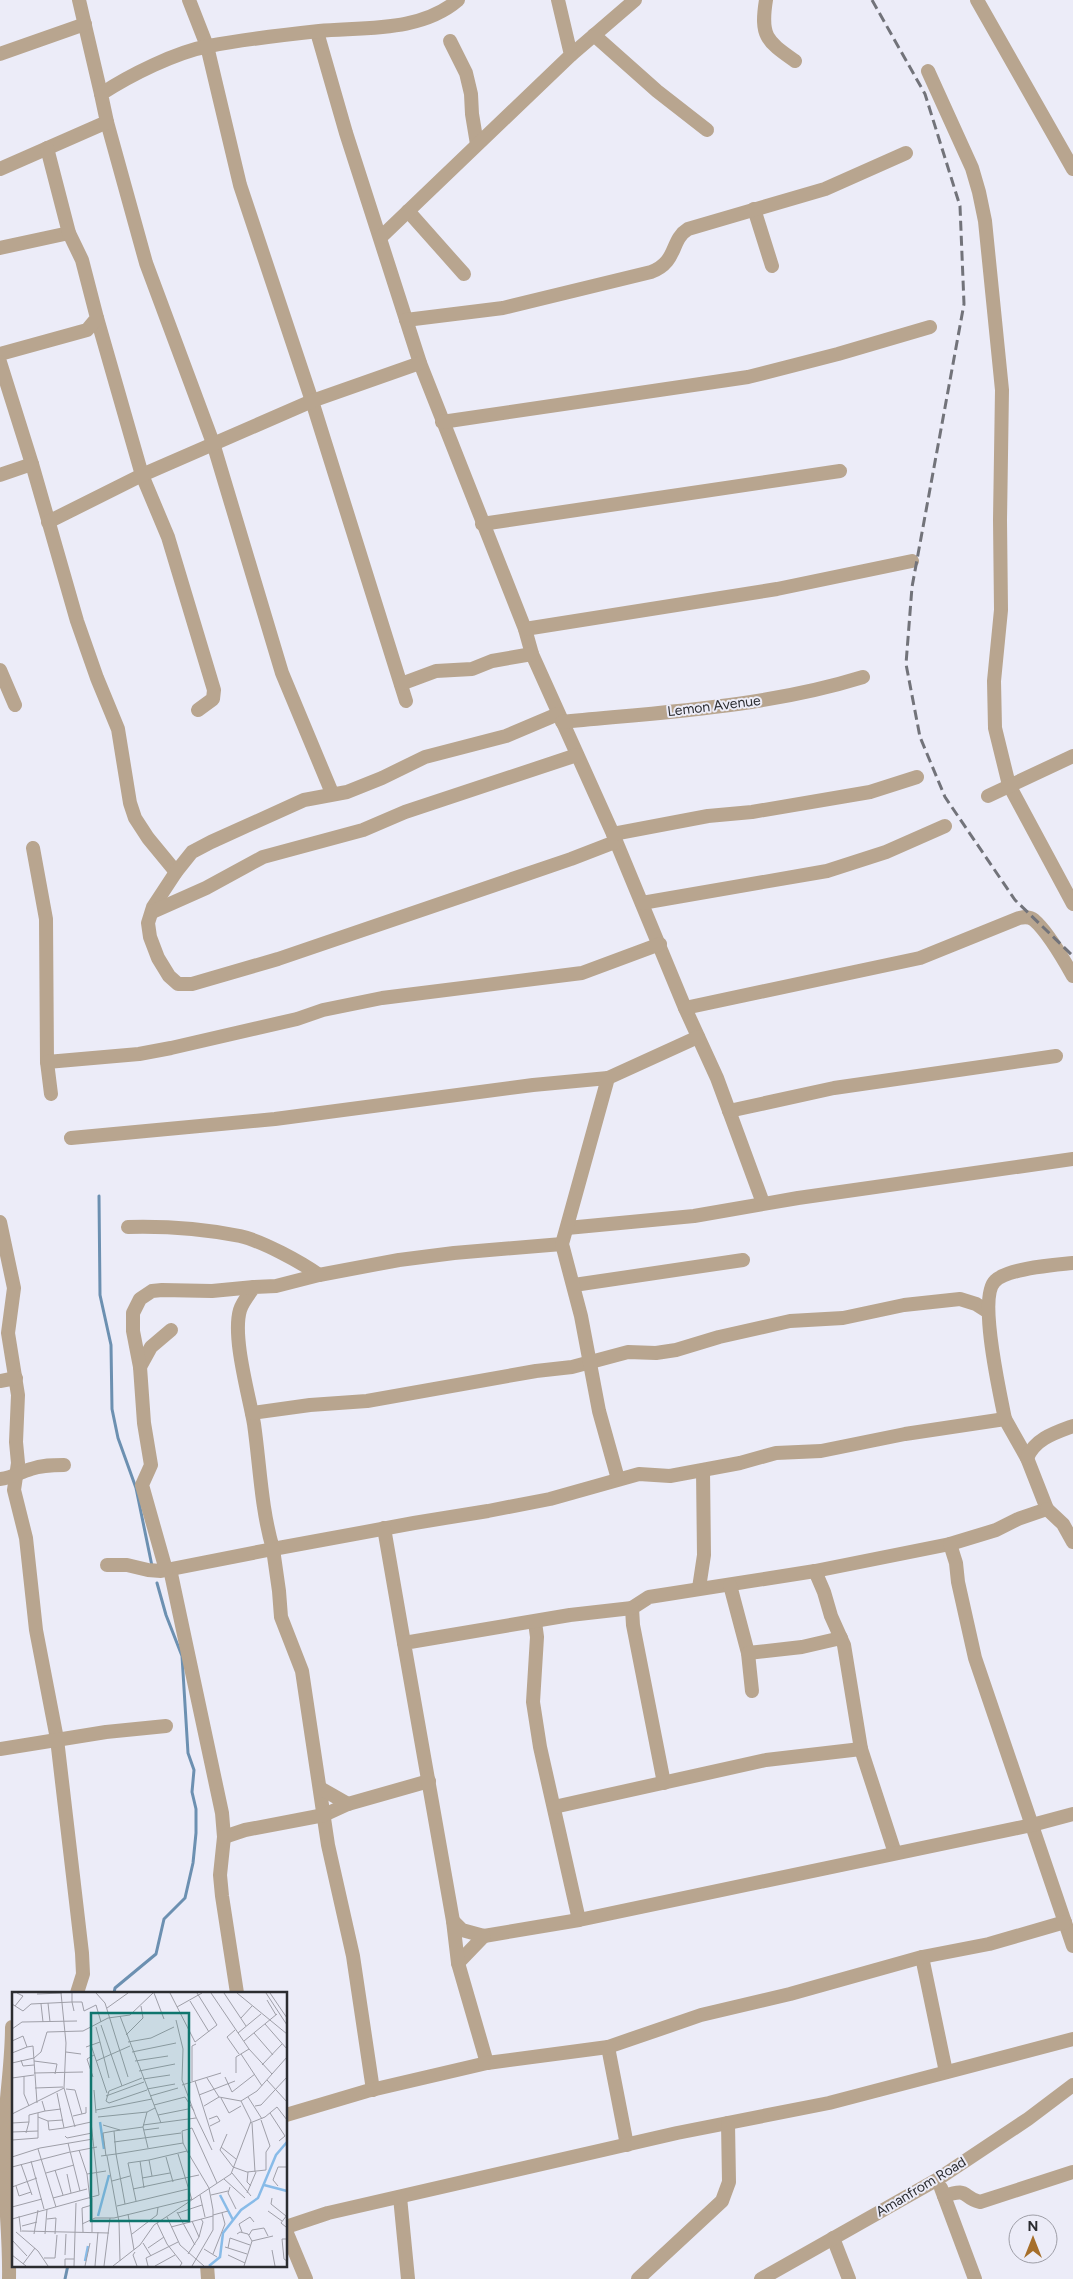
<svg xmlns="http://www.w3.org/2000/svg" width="1073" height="2279" viewBox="0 0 1073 2279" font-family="Figtree,sans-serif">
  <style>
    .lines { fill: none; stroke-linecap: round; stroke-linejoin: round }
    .stream { stroke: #6c90b1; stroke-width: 3 }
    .minor { stroke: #b8a58f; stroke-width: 14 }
    .rail { stroke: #72737a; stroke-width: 3; stroke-dasharray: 10 5; stroke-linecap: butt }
    .labels { text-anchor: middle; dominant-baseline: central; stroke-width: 4; stroke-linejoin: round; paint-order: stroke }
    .street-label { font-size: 14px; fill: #2b2c30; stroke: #ececf8 }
    .inset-river { fill: none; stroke: #88bbe8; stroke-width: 2.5 }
    .inset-road { fill: none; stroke: #9f9fa8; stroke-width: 1 }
    .view { fill: #0f766e; fill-opacity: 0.15; stroke: #0f766e; stroke-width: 2.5 }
    .inset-edge { fill: none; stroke: #2b2c30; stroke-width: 2.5 }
  </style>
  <rect width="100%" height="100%" fill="#ececf8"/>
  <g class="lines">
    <g class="stream">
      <path d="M99,1196L100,1295L111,1345L112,1409L118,1438L136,1488L152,1566"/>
      <path d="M114,1993L115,1988L156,1954L164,1919L185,1898L193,1863L196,1833V1809L192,1792L194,1770L188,1753L182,1656L166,1615L157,1583"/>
      <path d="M65,2279L68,2265"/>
    </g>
    <g class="minor">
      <path d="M79,0L101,94"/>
      <path d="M189,0L207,46L240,185L312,401L406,701"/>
      <path d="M766,0C760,37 767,41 795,61"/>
      <path d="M977,0L1073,169"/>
      <path d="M317,32L346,133L420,363L525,629L532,654L613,834L685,1008L717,1078L763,1203"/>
      <path d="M594,35L657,91L707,130"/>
      <path d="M450,41L466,73L471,94L472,114L477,144"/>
      <path d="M0,54L85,24"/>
      <path d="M571,55L635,0"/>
      <path d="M928,71L972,168L979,192L985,221L1002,390L1000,520L1001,610L994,681L995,728L1009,785L1073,904"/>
      <path d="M107,122L146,263L213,443L282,673L332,793"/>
      <path d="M0,169L107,122L101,94C130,75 176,52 209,46C245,39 282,35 319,31C365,27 421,32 458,0"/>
      <path d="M754,209L772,266"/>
      <path d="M408,211L464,274"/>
      <path d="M381,237L571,55L558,0"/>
      <path d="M0,248L69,233"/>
      <path d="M97,318L142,475L168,537L214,690L213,699L198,710"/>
      <path d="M406,320L503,308L651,272C678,262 670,240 688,229L825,189L906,153"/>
      <path d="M0,354L87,330L97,318L82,260L69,233L47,148"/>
      <path d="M0,362L32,464L77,621L97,678L118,729L130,803L135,818L148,838L176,872"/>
      <path d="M442,422L748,377L838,354L930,327"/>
      <path d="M0,475L32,464"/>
      <path d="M48,522L142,475L312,401L420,363"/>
      <path d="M482,524L840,471"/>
      <path d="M525,629L777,589L912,561"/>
      <path d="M0,670L15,705"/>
      <path d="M401,684L436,671L472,669L492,661L532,654"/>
      <path d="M558,714L506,736L425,757L382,778L347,792L304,800L211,842L192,852L176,872L153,907L148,923L150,937L158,958L169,976L178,984H192L278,959L571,859L615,842"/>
      <path d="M562,722C664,712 766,707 863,677"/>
      <path d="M988,796L1073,756"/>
      <path d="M613,834L708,816L752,812L870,792L917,777"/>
      <path d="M33,848L46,919L47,1062L51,1094"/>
      <path d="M642,903L827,871L886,852L945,826"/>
      <path d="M152,912L206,888L263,857L363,830L405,812L577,755"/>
      <path d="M685,1008L920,958L1019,918C1024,917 1029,916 1034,920C1048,932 1064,960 1073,976"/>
      <path d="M47,1062L139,1054L171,1048L297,1019L323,1010L382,998L582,973L660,944"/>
      <path d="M729,1111L834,1088L1056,1056"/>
      <path d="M71,1138L275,1119L533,1085L608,1078"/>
      <path d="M0,1222L14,1288L8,1333L18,1395L16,1442L18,1463L14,1490L26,1538L36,1630L57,1739L82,1953L83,1974L77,1993"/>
      <path d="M128,1227C165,1226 204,1229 240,1236C262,1241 301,1262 319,1275"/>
      <path d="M567,1228L694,1216L798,1198L1073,1159"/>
      <path d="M562,1244L454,1253L399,1260L319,1275L276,1286L254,1287C249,1294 242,1303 240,1310C232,1337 249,1395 254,1424C260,1466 261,1508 273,1549L414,1523L488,1511L550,1499L639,1474L670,1476L740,1463L776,1453L821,1451L905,1434L1005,1419L1027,1458L1047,1509L1018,1519L996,1530L950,1544L815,1571L649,1597L632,1608L633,1625L664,1783"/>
      <path d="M574,1285L743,1260"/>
      <path d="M140,1367L151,1347L171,1330"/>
      <path d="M0,1381L16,1378"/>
      <path d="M252,1413L310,1405L367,1401L536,1371L572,1367L628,1352L656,1353L676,1350L719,1337L790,1321L843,1318L904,1305L960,1299L976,1304L987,1311"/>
      <path d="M1005,1419C1000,1394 978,1297 995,1281C1008,1268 1055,1265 1073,1263"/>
      <path d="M1027,1458C1035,1439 1054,1433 1073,1426"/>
      <path d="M0,1479C12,1478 20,1472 31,1469C42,1465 53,1465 64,1465"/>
      <path d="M618,1479L599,1411L581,1316L562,1244L608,1078L698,1037"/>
      <path d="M1047,1509L1063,1524L1073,1542"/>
      <path d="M384,1528L404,1643"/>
      <path d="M950,1544L956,1563L958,1582L975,1658L1073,1946"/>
      <path d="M107,1565H127L148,1570L161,1571L273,1549L279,1591L281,1617L302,1671L328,1845L353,1956L373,2090"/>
      <path d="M170,1569L222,1813L224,1837L220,1875L222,1896L237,1993"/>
      <path d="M166,1570L142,1485L151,1465L144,1423L140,1367L133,1331V1313L140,1299L152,1291L162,1290L212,1291L254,1287"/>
      <path d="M815,1571L824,1592L831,1616L844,1645L861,1749L895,1853"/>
      <path d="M730,1585L748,1653L752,1691"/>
      <path d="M699,1588L704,1555L703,1471"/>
      <path d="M535,1622L537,1637L533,1702L540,1747L579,1920"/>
      <path d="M748,1653L802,1647L841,1638"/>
      <path d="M0,1749L106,1732L166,1726"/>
      <path d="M320,1788L348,1804"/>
      <path d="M554,1807L766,1760L861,1749"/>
      <path d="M224,1837L245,1830L324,1815L348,1804L429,1781"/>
      <path d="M453,1921L462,1930L484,1936L579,1920L1032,1825L1073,1814"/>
      <path d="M922,1957L946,2072"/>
      <path d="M458,1963L484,1936"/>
      <path d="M608,2047L627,2145"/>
      <path d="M487,2063L458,1963L453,1921L404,1643L570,1615L632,1608"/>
      <path d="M286,2115L367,2091L487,2063L608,2047L701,2015L790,1994L922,1957L989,1944L1065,1922"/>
      <path d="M941,2188L975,2279"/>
      <path d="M944,2196C970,2187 961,2197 980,2202L1073,2172"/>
      <path d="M400,2197L408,2279"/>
      <path d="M286,2227L328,2213L677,2133L829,2103L1073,2039"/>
      <path d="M286,2231L306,2279"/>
      <path d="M833,2238L849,2279"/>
      <path d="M207,2265L208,2279"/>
      <path d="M9,2279C10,2236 4,2193 4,2149C4,2108 12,2068 12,2027"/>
      <path d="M638,2279L722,2201L729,2182L728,2123"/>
      <path d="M761,2279L938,2179L1028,2119L1073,2085"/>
    </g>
    <path class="rail" d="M872,0L925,94L960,206L964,304L912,587L906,664L920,737L945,797L1015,900L1073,956"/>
  </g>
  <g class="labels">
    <g class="street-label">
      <text transform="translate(714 706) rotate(-7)">Lemon Avenue</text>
      <text transform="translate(921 2187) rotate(-31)">Amanfrom Road</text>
    </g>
  </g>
  <g transform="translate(12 1992)">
    <rect width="275" height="275" fill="#ececf8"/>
    <path class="inset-river" d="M88,130L92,157M252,193L275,199M208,203L221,228M86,224L97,183M73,269L76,254M197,274L208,265L211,241L229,218L246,206L264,163L275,150"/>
    <path class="inset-road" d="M49,1L54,51L52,96L63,135M84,1L93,11L116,85M142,1L152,27M158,1L183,50L205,33L185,1M199,1L237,57L260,82M212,1L234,34M225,1L275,42M254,1L275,33M258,1L275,26M25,2L50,1M255,8L264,23M178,9L197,40M36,11L38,30M0,12L11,19L19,12L60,10V1M29,12L31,30M3,14L11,4L5,1M165,15L190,1M95,16L116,1M62,19L60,10H70L72,19L84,13L89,30M108,24L149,131M229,26L240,14M164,28L171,57L170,88L184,125M253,32L275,57M89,33L110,94M0,37L10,30L65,29M223,38L215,45L227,62M226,41L249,22M242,41L261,63M114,43L131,26L129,14M0,49L11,44L15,55L0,61M232,49L265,22M88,50L97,86M116,50L139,46L162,35M79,53L95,101M15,55L21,54L25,111M74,55L88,50L84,35M54,60L69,62M120,60L164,51M229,62L250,94M22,66L29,60L35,40L71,39L96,26L118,23L141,1M9,68L11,74L22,73M22,69L45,72L43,82M84,69L118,54M123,69L156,64M0,71L22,66M250,73L270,52M127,79L163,72M22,81L71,80M224,81V65L237,57M12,84V102L17,114M81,85L75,67L82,63M213,85L220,100L243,82M0,86L22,83M130,86L97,99L94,109L97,111L135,98M195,86L207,105M131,87L158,83M255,88L275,110M180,89V54L184,52M183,89L202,150M170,93L209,81M23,96L51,95M54,97L63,98L70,122M135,97L163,92M82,98L84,121M187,103L223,89M94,104L132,90M138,104L166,96M236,105L250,127M209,106L217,121L229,114M142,113L173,105L182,119M192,114L207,105L229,109M243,114L249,113L275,85M84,118L140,107M33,119L49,117M258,121L273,144L267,149M0,122L52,96M146,123L176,117M61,124L74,121V115M26,125L36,129L51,128M86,125L135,120M184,125L200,158M197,127L205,124L208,129L198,134M36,129L37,138L52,136M17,130V123L33,119L30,109M0,131L17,130L14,141M238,131L253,125L265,115L275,128M240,131L243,180M91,133L108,138M131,133L184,126M131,135L102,139L104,162L171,151L175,159L137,168L140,184M132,138L147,136M0,140L26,139M215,142L208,158L221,175M53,144L55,146L80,141M0,148L26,146V121M102,150L169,141M56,151L68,199M171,151L170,139L180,136L205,191M209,155L224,167M136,156L131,135L135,120L143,116M26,157L44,215M67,158L75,182M175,159L197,196L201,218V238L180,274M59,160L85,155M166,162L180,208M89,164L104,162L113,212M94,164L91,141L102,139M95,164L107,230L108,269M0,165L28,156L81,147M154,165L161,190M19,169L32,217M128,169L132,196M9,172L20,203M0,175L58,160M221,175L235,180L254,178V160L258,154L249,128M43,178L51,203M236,180L235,190L239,194M34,181L62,173M220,181L239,204M55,182L59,201M130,186L158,181M212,187L233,206M100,189L118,184M4,194L7,204L19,200M266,194L261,188L266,175H275M0,195L25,186M218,195L216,201L224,217M121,197L187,183M235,201L244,180M188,203L193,225M199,203L216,199M41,206L75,197M260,206L259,212L274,224M78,207L75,182L94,179M124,209L116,171L137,168M105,214L176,197M0,215L30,207M256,219L270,229M165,220L183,253M166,221L190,213M116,222L122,258M201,223L216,219M7,224L9,240M155,225L168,253L192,274M0,227L87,203L79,130L52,136L45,101M35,227L44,226L43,242M180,229L187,245M145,231L155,252L170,271L168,274M70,232L83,226H102L180,207M10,234L25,230M159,235L201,224M274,235L269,231L275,223M10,239L97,241M4,240L26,259L36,274M71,240L70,216L80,213M80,240V206M230,240L227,232L238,225L242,230M63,241L64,211M22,242L26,218M33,242L35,217M120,242L145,223L146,215M225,242L228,240L236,242L240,249M237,243L240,238L252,236L256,244M275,247H270L272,267L275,269M0,248L15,264M131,251L139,264M213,255L235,262M136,256L152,245M216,256L218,246L238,253M192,257L205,265M260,258L263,274M123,260L121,263L125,274M176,262L187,245L191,230L189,227M201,262L213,232L210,221M0,263L14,274M53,263L54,242M216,263L233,271M32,266H43L45,243M11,272L23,256M53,274V267H62M62,274L63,241M73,274L78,251M83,274L86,240M92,274L98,226M101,274L128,253L142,233L219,182L239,129L229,109L245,99L275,65M136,274L134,266L166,250M143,274L163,263M232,274L240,249L261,244"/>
    <path class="view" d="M79,21H177V229H79Z"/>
    <rect width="275" height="275" class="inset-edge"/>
  </g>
  <g transform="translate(1033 2239)"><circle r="24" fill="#ececf8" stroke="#9f9fa8"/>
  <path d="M0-4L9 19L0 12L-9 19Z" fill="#a66f2b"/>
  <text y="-8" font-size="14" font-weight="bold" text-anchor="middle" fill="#2b2c30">N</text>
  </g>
</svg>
